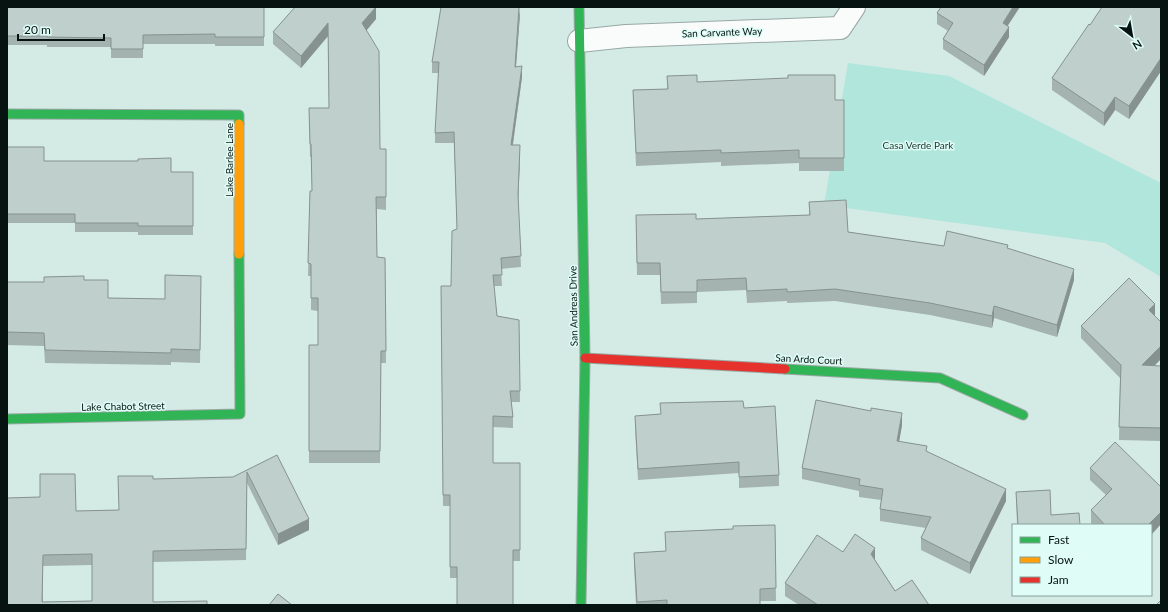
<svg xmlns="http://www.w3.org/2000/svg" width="1168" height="612" viewBox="0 0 1168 612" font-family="Lato,sans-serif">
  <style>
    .green { fill: #b0e6db }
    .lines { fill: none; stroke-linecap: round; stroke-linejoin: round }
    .street-casing { stroke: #98a9a5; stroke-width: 24 }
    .fast-casing { stroke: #98a9a5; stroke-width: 11 }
    .slow-casing { stroke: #98a9a5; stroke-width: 11 }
    .jam-casing { stroke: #98a9a5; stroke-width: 11 }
    .street { stroke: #f9fcfb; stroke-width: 22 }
    .fast { stroke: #30b455; stroke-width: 9 }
    .slow { stroke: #ff9f0a; stroke-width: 9 }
    .jam { stroke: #e5322d; stroke-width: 9 }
    .wall { fill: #a4b3af; fill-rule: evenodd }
    .shaded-wall { fill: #86928f }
    .building { fill: #bfd0cc; stroke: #86928f; fill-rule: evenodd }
    .labels { text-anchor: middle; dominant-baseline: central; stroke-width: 3; stroke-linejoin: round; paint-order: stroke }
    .street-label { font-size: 10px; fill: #061310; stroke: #dffdf6 }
    .park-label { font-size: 10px; fill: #213934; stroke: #dffdf6 }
  </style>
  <rect width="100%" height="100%" fill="#d4eae5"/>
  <path class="green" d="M848,63L949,76L1161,183V277L1105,243L824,205Z"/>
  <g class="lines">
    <defs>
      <path id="street" d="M579,41L626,36L840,28L854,7"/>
      <g id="fast">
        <path d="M579,7L585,358L581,605"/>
        <path d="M7,114L239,115V124"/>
        <path d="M785,369L940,378L1023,415"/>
        <path d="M7,419L240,414L239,254"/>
      </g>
      <path id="slow" d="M239,124V254"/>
      <path id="jam" d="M585,358L785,369"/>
    </defs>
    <use href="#street" class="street-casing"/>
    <use href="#fast" class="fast-casing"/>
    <use href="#slow" class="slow-casing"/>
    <use href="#jam" class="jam-casing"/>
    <use href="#street" class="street"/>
    <use href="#fast" class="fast"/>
    <use href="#slow" class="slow"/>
    <use href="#jam" class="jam"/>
  </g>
  <g class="wall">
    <path d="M7,7H264V46H215V44H143V58H111V47H47V45H7Z"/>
    <path d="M376,7V19L366,30L380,149H386V210L377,209V257L385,258L386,363H381L380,463H309V345H318V311L311,310V276H308L310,191H312L311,157H310L309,108H329L328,36L301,68L273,44V32Z"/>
    <path d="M1161,7V71L1129,119L1115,110L1104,126L1052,90V78Z"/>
    <path d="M937,13L1008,26L1009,37L984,76L943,49V39L948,31L937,24Z"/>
    <path d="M520,14L516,67L522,77L513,145L520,156L518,200L521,267L501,269L502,286H494L497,316L519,320L520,402H511L513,417V428L493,427V463H520V561H513L457,578H450V506H443L441,286H451L457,230L454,143H435V133L439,73H432V62Z"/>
    <path d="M667,76L697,82L835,100H844V171H799V163L721,166V162L636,166L633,90L667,89Z"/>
    <path d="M7,147L44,161L171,172H193V235H138V232H75V223H7Z"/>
    <path d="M809,202L848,232L944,246L1008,249L1074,280L1057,337L994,318L992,328L930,315L835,301L787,303V301L747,303L746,290L697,292V303L661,304L660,275H637L636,215L696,219L809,215Z"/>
    <path d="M201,276L200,363L171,362V365L45,363L44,346L7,345V282H44L84,280L108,298L165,299Z"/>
    <path d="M1155,316L1161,359L1154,366H1161V441L1119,440L1120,378L1081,338V326Z"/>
    <path d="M744,408L779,475V486L739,488V473L638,480L635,427V416Z"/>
    <path d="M902,425L899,442L927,452L1006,501L970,574L921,550V538L926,528L880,521V509L881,500L859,497V491L802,479V468Z"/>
    <path d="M277,455L309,530L278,545L247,483L246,560L153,562V602L7,605L76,511L119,510L153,479L233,477ZM92,565V601L43,602V566Z"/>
    <path d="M1090,468L1161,524L1151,535V525H1093L1091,523V510L1106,495L1090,480Z"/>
    <path d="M1016,492L1051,515L1080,525H1017Z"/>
    <path d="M775,525L776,601H760V605H636L634,566V553L666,551L665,532L733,529Z"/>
    <path d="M843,552L875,560L895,591L929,605H799L785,596V583Z"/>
  </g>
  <g class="shaded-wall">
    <path d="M376,7V19L362,36V23Z"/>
    <path d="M520,7V14L515,78V67Z"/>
    <path d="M1013,7H1020L1003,33V23Z"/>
    <path d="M328,23V36L301,68V56Z"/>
    <path d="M1009,27V37L984,76V65Z"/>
    <path d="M1161,58V71L1129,119V106Z"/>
    <path d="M522,66V77L511,156V145Z"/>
    <path d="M1115,97V110L1104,126V113Z"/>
    <path d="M520,145V156L518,206V195Z"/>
    <path d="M1074,269V280L1057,337V325Z"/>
    <path d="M1155,304V317L1149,310Z"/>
    <path d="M994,306V318L992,328V316Z"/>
    <path d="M1161,346V359L1142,378V365Z"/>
    <path d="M902,413V425L897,453V441Z"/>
    <path d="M1006,489V501L970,574V563Z"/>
    <path d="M1161,512V524L1151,535V525H1148Z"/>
    <path d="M309,519V530L278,545V534Z"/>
    <path d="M875,548V560L871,567V554Z"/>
  </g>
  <g class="building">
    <path d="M7,7H264V37H215V34L143,35V49H111V38L47,37V36H7Z"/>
    <path d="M295,7H376L362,23L379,51L380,149H386V197H376L377,257L385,258L386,351H381L380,451H309V345H318V298H311V264L308,263L310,191H312L311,144H310L309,108H329L328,23L301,56L273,32Z"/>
    <path d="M441,7H519L515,67L522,66L511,145H520L518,195L521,256L501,258L502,275H493L497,316L519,320L520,391H510L513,417L493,416V463H520V550H513V605H457V567H450V495H443L441,286H451L452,231L457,229L454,132L435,133L439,62H432Z"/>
    <path d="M941,7H1013L1003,23L1009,27L984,65L943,39L953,23L937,13Z"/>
    <path d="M1102,7H1161V58L1129,106L1115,97L1104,113L1052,78L1089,24L1090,25Z"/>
    <path d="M697,75V82L788,78V75H835V100H844V158H799V150L721,153V150L636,153L633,90L668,89L667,76Z"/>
    <path d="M7,147H44V161H138V159L171,158V172H193V226H138V223H75V214H7Z"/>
    <path d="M846,200L848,232L944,246L947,231L1008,245L1007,248L1074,269L1057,325L994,306L992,316L930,303L835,289L787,292V289L747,291L746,278L697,280V292H661L660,263H637L636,215L696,214V219L810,215L809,202Z"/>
    <path d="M165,275L201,276L200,350L171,349V353L45,350L44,333L7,332V282H44V277L84,276V280H108V298L165,299Z"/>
    <path d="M1129,278L1155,304L1149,310L1161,322V346L1142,365L1161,366V428L1119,427L1121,365L1081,326Z"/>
    <path d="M816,400L871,411V408L902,413L897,441L927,446L926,451L1006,489L970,563L921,538L931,517L880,509L883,489L859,485L860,479L802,468Z"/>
    <path d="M743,401L744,408L775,406L779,475L739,477V462L638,469L635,416L661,414L660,403Z"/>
    <path d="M1115,442L1161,487V512L1148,525H1105L1091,510L1112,489L1090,468Z"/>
    <path d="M277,455L309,519L278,534L247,472L246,549L153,551V602L207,601V605H7V498L40,497V474H75L76,511L119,510L118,476H153V479L233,477ZM92,554V601L42,602L43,555Z"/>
    <path d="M1050,490L1051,515L1079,513L1080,525H1018L1016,492Z"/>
    <path d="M775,525L776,588L760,589V605H667V600L637,602L634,553L666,551L665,532L733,529V526Z"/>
    <path d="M855,534L875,548L871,554L895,591L912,580L929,605H818L785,583L817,535L843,552Z"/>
    <path d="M278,594L292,605H269Z"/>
    <path d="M1161,600V605H1156Z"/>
  </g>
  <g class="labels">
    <g class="street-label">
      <text transform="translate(722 32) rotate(-2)">San Carvante Way</text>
      <text transform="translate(229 160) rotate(-90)">Lake Barlee Lane</text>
      <text transform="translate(573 306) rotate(-91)">San Andreas Drive</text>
      <text transform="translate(809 359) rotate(3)">San Ardo Court</text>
      <text transform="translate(123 406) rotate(-1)">Lake Chabot Street</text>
    </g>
    <g class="park-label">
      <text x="918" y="145">Casa Verde Park</text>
    </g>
  </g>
  <rect width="1168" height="612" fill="none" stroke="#061310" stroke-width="16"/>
  <rect x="1012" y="524" width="140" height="72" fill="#dffdf6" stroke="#889f9a"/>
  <rect x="1020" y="537" width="20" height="6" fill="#30b455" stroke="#889f9a"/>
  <text x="1048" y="544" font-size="12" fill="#061310">Fast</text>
  <rect x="1020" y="557" width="20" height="6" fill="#ff9f0a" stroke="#889f9a"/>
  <text x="1048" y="564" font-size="12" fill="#061310">Slow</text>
  <rect x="1020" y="577" width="20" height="6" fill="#e5322d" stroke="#889f9a"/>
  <text x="1048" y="584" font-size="12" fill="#061310">Jam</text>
  <g transform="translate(1132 36) rotate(149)" stroke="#dffdf6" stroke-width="3" paint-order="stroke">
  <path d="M0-3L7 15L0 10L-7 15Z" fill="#061310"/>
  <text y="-6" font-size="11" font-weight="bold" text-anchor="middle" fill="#061310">N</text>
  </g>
  <path d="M18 34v6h86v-6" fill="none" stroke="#061310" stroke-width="2"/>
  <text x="24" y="34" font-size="12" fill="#061310" stroke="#dffdf6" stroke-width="3" paint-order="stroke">20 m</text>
</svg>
